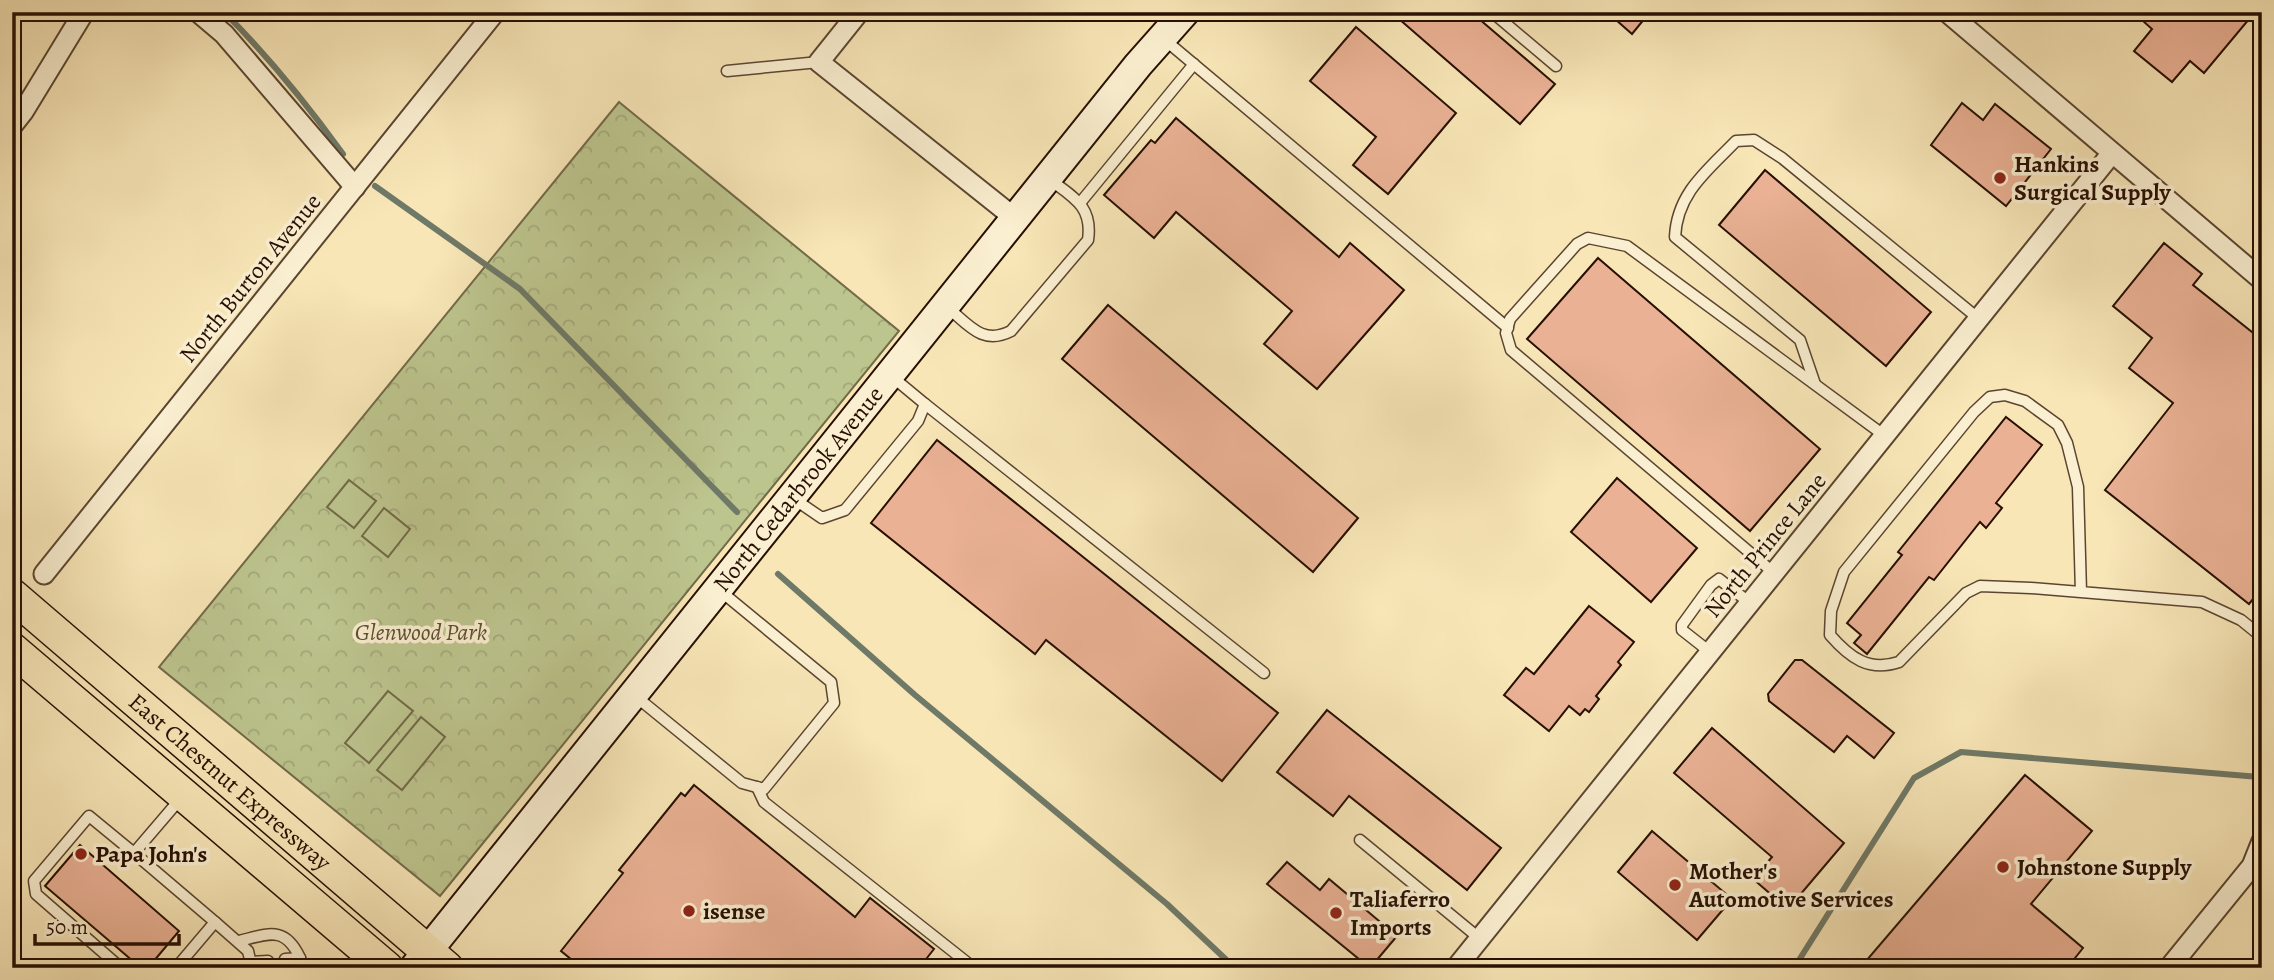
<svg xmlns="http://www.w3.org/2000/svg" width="2274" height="980" viewBox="0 0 2274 980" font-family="Alegreya,serif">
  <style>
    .park { fill: url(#park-crowns); stroke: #726a48; stroke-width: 2 }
    .pitch { fill: #bdc58e; stroke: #726a48; stroke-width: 2 }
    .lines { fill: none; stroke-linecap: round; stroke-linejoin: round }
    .stream { stroke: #6f7967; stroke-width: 6 }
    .building { fill: #eab194; stroke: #270f03; stroke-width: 2 }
    .lane-casing { stroke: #5b4530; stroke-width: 13 }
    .street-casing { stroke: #5b4530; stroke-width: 23 }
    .secondary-casing { stroke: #270f03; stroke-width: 32 }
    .primary-casing { stroke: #270f03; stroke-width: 35 }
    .lane { stroke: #faefd0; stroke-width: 10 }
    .street { stroke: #faefd0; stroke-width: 19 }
    .secondary { stroke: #faefd0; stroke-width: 28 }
    .primary { stroke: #f8e6b7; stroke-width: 32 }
    .poi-dot { fill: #8f2418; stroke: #faefd0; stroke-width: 2.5 }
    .labels { text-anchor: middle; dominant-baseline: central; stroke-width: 7; stroke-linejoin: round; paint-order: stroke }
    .poi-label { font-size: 24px; font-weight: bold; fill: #270f03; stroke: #faefd0; text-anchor: start }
    .street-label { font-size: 24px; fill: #270f03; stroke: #faefd0 }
    .park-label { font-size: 24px; font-style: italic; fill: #5c4f34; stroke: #faefd0 }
  </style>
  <defs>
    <pattern id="park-crowns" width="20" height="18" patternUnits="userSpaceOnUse" patternTransform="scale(1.75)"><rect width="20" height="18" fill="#bdc58e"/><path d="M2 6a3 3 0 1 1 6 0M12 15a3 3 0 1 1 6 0" fill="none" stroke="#a2a879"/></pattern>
  </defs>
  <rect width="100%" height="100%" fill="#f8e6b7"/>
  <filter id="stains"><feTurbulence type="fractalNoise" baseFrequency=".00286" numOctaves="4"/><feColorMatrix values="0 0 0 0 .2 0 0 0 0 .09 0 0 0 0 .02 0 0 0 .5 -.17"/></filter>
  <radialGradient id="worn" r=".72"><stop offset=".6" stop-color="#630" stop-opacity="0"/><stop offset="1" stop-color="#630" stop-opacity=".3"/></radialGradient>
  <path class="park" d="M619,102L899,331L440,896L159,667Z"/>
  <g class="pitch">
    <path d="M349,480L376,501L354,528L327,507Z"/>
    <path d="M384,508L410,529L388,557L362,536Z"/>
    <path d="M388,691L413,711L369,763L345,743Z"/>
    <path d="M421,717L445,737L402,790L377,770Z"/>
  </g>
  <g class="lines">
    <g class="stream">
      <path d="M224,12C268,56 306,103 343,154"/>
      <path d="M375,186L520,289L737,512"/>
      <path d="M778,574L915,695L1167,904L1235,968"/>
      <path d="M1794,968L1914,778L1961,752L2259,777"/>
    </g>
  </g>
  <g class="building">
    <path d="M1391,12H1471L1555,84L1520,124Z"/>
    <path d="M1607,12H1650L1632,34Z"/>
    <path d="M2133,12H2255L2204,73L2190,61L2172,82L2134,51L2152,29Z"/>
    <path d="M1356,27L1456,113L1388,194L1353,165L1376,137L1310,81Z"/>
    <path d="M1962,103L1983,120L1995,104L2051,149L2006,206L1931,145Z"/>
    <path d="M1176,118L1339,257L1350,243L1404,290L1317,389L1264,344L1292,311L1176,212L1154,238L1104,195L1151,140L1155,143Z"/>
    <path d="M1765,170L1931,312L1886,366L1719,225Z"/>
    <path d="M2164,243L2202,274L2193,285L2262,340V588L2249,604L2105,490L2173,403L2129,368L2152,338L2113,306Z"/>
    <path d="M1598,258L1820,449L1750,531L1527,339Z"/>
    <path d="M1108,305L1358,518L1313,572L1062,359Z"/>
    <path d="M2006,417L2042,445L1996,503L2002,508L1986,528L1980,522L1934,580L1929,577L1867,654L1854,643L1861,635L1847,623L1902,555L1898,552Z"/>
    <path d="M937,440L1278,713L1222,781L1046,640L1035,654L871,523Z"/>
    <path d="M1617,478L1697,548L1651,602L1571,532Z"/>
    <path d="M1589,606L1634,642L1618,662L1621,665L1596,696L1599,699L1589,712L1585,709L1580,715L1569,706L1549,731L1504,695L1526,668L1534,674Z"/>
    <path d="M1795,660H1802L1894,733L1874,758L1847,736L1834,752L1769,701L1768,694Z"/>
    <path d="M1327,710L1501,848L1467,890L1349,796L1333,816L1277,772Z"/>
    <path d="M1712,728L1844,843L1788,909L1753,879L1772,857L1674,773Z"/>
    <path d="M2025,775L2092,831L2031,904L2083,948L2067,968H1860Z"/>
    <path d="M694,785L855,917L870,898L934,949L919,968H582L561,951L623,873L619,870L681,793L685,796Z"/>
    <path d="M1652,831L1732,899L1697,940L1618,872Z"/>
    <path d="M80,845L179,931L148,968H141L45,886Z"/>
    <path d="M1287,862L1320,890L1329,879L1397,936L1370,968L1267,884Z"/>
  </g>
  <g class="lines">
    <defs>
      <g id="lane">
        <path d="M1492,12L1556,66"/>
        <path d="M1165,40L1508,328"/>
        <path d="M727,71L819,62"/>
        <path d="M1080,203L1194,64"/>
        <path d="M946,306C968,324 982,346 1011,331L1088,240C1093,206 1073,197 1049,179"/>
        <path d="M1815,384L1800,340L1675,237C1677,193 1707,171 1736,141L1754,140L1782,158L1979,319"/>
        <path d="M925,404L1264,673"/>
        <path d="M794,499L822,518L845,510L918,421L925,404L890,375"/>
        <path d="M1774,573L1511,350L1506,333L1510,319L1577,244L1588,238L1627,246L1885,436"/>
        <path d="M2081,592L2078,487L2067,443L2058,425L2025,401L2005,395L1990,397L1974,412L1844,572L1831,611L1830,635C1850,658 1869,672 1899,662L1966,593L1980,586L2031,588L2202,602L2241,620L2262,637"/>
        <path d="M1710,652L1682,630V625L1711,585L1719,579L1750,603"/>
        <path d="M634,695L742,783L764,789L834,703L831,682L718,589"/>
        <path d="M757,787L764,802L974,968"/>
        <path d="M1360,840L1479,938"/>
        <path d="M134,853L215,922L176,968"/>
        <path d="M215,922L248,951L252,968"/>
        <path d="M239,941C268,934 285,925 300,958"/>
        <path d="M285,959L300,958V968"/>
        <path d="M251,962L268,961"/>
        <path d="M121,968L36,894L34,881L89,816L134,853L181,798"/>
      </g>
      <g id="street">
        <path d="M198,12L224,34L355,187"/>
        <path d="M859,12L819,62L1016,219"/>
        <path d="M1947,12L2262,280"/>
        <path d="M12,126L23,112L84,12"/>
        <path d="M44,574L495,12"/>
        <path d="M1456,968L2112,153"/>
        <path d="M2169,968L2252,866L2262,841"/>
      </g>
      <g id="secondary">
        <path id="s1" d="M414,968L1138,65L1185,12"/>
      </g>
      <g id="primary">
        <path id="s2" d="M12,595L447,968"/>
        <path d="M12,649L387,968"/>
      </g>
    </defs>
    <use href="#lane" class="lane-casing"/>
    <use href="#street" class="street-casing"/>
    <use href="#secondary" class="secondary-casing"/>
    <use href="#primary" class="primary-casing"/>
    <use href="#lane" class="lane"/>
    <use href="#street" class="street"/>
    <use href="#secondary" class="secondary"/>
    <use href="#primary" class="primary"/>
  </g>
  <g class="poi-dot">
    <circle cx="2000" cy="178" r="7"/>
    <circle cx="81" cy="854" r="7"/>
    <circle cx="2003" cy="867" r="7"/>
    <circle cx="1675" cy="885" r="7"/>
    <circle cx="689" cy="911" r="7"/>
    <circle cx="1336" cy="913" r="7"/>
  </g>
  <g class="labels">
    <g class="poi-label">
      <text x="2014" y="164">Hankins<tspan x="2014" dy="28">Surgical Supply</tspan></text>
      <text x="95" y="854">Papa John's</text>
      <text x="2017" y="867">Johnstone Supply</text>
      <text x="1689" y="871">Mother's<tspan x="1689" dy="28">Automotive Services</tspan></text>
      <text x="1350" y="899">Taliaferro<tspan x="1350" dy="28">Imports</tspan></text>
      <text x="703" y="911">isense</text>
    </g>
    <g class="street-label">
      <text transform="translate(250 278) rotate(-51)">North Burton Avenue</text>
      <text stroke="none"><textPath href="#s1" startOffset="614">North Cedarbrook Avenue</textPath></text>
      <text transform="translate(1765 545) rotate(-51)">North Prince Lane</text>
      <text stroke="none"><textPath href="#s2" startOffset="287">East Chestnut Expressway</textPath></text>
    </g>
    <g class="park-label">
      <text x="421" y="632">Glenwood Park</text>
    </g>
  </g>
  <rect width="2274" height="980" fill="none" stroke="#f8e6b7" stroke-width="42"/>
  <rect x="14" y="14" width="2246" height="952" fill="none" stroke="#270f03" stroke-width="3.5"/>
  <rect x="21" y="21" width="2232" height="938" fill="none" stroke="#270f03" stroke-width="2"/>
  <path d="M35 934v10h144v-10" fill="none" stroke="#270f03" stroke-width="3.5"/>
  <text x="46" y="934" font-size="21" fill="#270f03" stroke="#faefd0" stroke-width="5" paint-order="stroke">50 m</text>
  <rect width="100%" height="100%" filter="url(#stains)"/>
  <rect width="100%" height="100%" fill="url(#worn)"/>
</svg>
